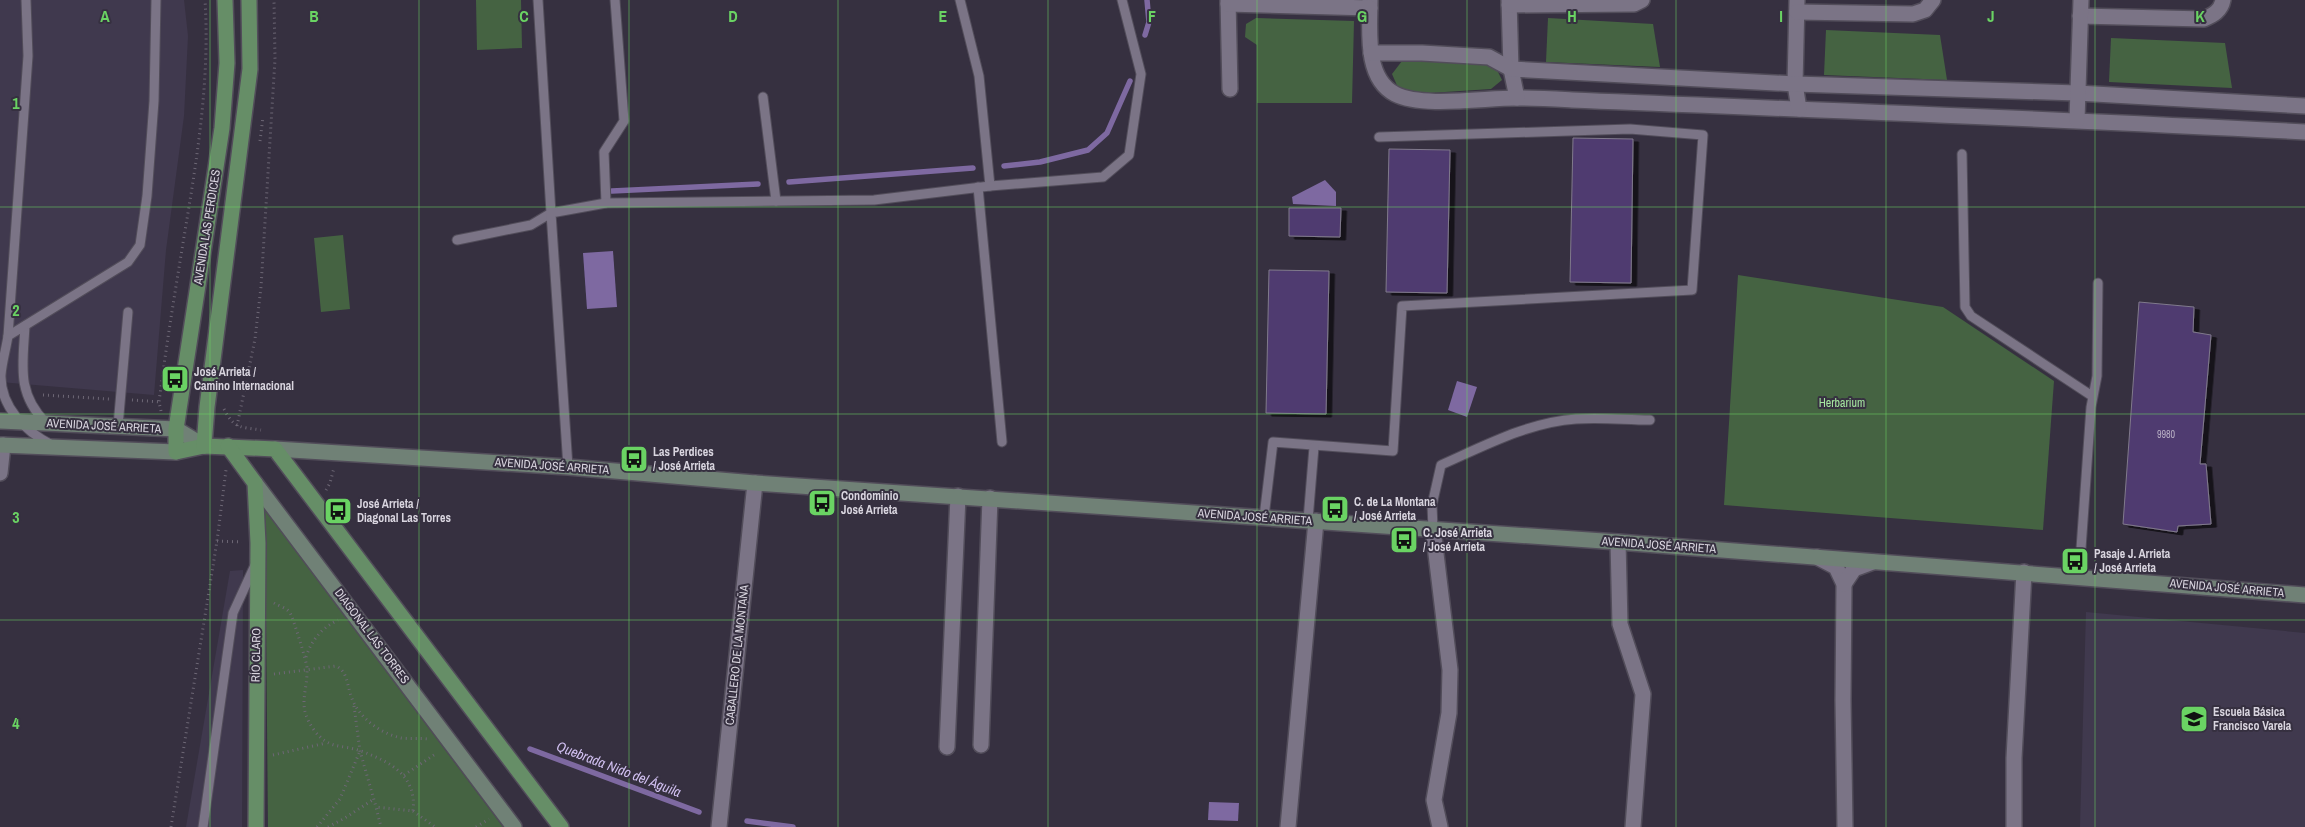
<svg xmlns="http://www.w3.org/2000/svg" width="2305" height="827" viewBox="0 0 2305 827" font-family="'Archivo Narrow',sans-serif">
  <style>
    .built { fill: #40394e }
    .green { fill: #456342 }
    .water { fill: #7e69a1 }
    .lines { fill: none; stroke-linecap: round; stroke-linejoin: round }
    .stream { stroke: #7e69a1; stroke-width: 5.5 }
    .building { fill: #503b6f; stroke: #807a8c; filter: url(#shadow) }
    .lane-casing { stroke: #524d5a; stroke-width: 11 }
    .street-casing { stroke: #524d5a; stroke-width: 18 }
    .secondary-casing { stroke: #524d5a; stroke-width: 18 }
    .primary-casing { stroke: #524d5a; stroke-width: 18 }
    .path { stroke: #6d6775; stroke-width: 3; stroke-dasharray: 1 4; stroke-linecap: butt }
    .lane { stroke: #7b7486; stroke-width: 9 }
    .street { stroke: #7b7486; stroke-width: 15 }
    .secondary { stroke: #708176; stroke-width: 15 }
    .primary { stroke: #668e67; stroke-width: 15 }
    .grid { fill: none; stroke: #6ad363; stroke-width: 1; stroke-opacity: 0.55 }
    .labels { text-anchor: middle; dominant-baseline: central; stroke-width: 4; stroke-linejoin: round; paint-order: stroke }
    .number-label { font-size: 10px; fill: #b7aec3 }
    .street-label { font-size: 12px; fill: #d9d5df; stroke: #363040 }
    .poi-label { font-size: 12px; font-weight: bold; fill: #d9d5df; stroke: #363040; text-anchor: start }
    .park-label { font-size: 12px; fill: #a6e7a0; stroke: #363040 }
    .water-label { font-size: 14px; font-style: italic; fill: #d2c1f2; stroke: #363040 }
    .grid-label { font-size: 16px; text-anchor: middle; font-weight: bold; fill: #6ad363; stroke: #363040; stroke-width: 4; stroke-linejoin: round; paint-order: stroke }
  </style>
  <defs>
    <filter id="shadow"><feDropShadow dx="5.5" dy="3" stdDeviation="0" flood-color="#0009"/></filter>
  </defs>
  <rect width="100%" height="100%" fill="#363040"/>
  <g class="built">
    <path d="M0,0H184L188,36L184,116L166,250L154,395L0,382Z"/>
    <path d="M243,570L242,827H186L230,571Z"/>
    <path d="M2086,612L2305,633V827H2080Z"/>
  </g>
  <g class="green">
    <path d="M476,0H521L522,48L477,50Z"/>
    <path d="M1256,18L1354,21L1352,103H1257V45L1245,37L1246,24Z"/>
    <path d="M1548,18L1653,24L1660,67L1546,62Z"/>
    <path d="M1826,30L1940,35L1947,80L1824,75Z"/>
    <path d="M2111,38L2225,43L2232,88L2109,82Z"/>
    <path d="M1402,61H1483L1495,66L1502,80L1491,89L1414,94L1399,90L1392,74Z"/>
    <path d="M343,235L350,309L321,312L314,238Z"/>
    <path d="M1738,275L1943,307L2054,381L2043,530L1724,505Z"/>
    <path d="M265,510L494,815L503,827H268Z"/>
  </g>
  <g class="water">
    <path d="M1325,180L1336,192V206L1293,204L1292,197Z"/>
    <path d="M613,251L617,307L587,309L583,253Z"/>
    <path d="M1457,381L1477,387L1467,417L1448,410Z"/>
    <path d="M1209,802L1239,803L1238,821L1208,820Z"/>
  </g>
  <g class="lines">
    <g class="stream">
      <path d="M1145,35L1149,22L1147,0"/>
      <path d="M1004,166L1040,162L1088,150L1107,133L1130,81"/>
      <path d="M789,182L973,168"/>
      <path d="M612,191L758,184"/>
      <path d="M530,749L699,812"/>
      <path d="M747,821L793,827"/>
    </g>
  </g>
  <g class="building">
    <path d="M1573,138L1633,139L1631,283L1570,282Z"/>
    <path d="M1389,149L1450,150L1447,293L1386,292Z"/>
    <path d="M1289,208H1341L1340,237L1289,236Z"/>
    <path d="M1269,270L1329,271L1326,414L1266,413Z"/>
    <path d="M2139,302L2194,307L2193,332L2211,335L2200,464H2206L2211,524L2178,526L2177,532L2123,524Z"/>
  </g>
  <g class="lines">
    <defs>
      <g id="lane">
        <path d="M26,0L28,56L8,336C6,349 2,362 1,375C0,407 26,432 52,445"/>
        <path d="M960,0L979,76L990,186"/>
        <path d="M763,97L776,201"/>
        <path d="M1962,154L1965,307L1971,316L2092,396"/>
        <path d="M978,187L1002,442"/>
        <path d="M606,203L604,152L624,121L615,0"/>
        <path d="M457,240L531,225L551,213L538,0"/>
        <path d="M25,326C23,364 16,393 46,423"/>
        <path d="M8,336L128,262L140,245L147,196L154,101L156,0"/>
        <path d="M118,426L128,312"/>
        <path d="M568,467L551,213L606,203L874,200L990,186L1103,177L1129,155L1141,74L1122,0"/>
        <path d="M1264,517L1273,442L1393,451L1402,306L1692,290L1703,135L1630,129L1379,137"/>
        <path d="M1308,520L1314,447"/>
        <path d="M1433,529L1432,505L1441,465C1484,446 1529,422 1576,419C1601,417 1626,420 1650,420"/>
        <path d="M2079,577L2091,407L2097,376L2098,283"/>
        <path d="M203,827L233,613L255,565"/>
      </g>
      <g id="street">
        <path d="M1228,0L1230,89"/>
        <path d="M1370,0C1370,29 1364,78 1395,94C1422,108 1484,98 1516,98C1535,98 1553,99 1572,100C1816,110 2061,119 2305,132"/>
        <path d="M1509,0L1511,69L1517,98"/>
        <path d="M1797,0L1795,84L1799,109"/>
        <path d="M1228,4L1370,8"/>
        <path d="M1509,5L1634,4L1642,0"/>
        <path d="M1797,12L1913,14L1925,10L1933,0"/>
        <path d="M2080,16L2204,19C2213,15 2221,11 2223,0"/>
        <path d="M1371,53H1422L1489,57L1511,69L1795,84L2077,93L2305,106"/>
        <path d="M2077,120L2081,0"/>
        <path d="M0,473L3,445"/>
        <path d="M1433,529L1450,670L1449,713L1434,800L1440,827"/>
        <path d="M1618,542L1620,624L1643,694L1633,827"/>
        <path d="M1817,557L1836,567L1844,584L1843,700L1845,827"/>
        <path d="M1844,584L1854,569L1873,562"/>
        <path d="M981,745L990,498"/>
        <path d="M947,747L958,496"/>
        <path d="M719,827L755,483"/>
        <path d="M1288,827L1316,521"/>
        <path d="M2014,827V758L2024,572"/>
      </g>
      <g id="secondary">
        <path d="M0,421L176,429L204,446"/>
        <path d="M0,445L176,452"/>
        <path d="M275,449L568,467L755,483L1618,542L2305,595"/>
        <path d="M255,483L514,827"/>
      </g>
      <g id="primary">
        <path d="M225,0L227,63L222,128L176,429V452L204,446L275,449L561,827"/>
        <path d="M204,446L207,407L250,69L249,0"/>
        <path d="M228,446L255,483L258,543L256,827"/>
      </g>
    </defs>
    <use href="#lane" class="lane-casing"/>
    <use href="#street" class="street-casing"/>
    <use href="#secondary" class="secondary-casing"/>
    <use href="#primary" class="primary-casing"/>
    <g class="path">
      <path d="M260,141L263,117"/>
      <path d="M43,395L109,399"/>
      <path d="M132,400L161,402"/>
      <path d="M224,409C234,429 241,427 261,430"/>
      <path d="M161,411L159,402C166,347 175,292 184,237C197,159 210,80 205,0"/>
      <path d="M237,426L255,339L261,287L275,59L274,0"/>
      <path d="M326,490L330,483L334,468"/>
      <path d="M217,541L242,542"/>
      <path d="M274,603C279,606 287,608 290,613C293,617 307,663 307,668C308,693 296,705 314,730C329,750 341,744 361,751C391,762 417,776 413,811L376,807L381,827"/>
      <path d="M306,657C312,639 322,628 338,620"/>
      <path d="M274,674L336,666C348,672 347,685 351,696C358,717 379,733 401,738C410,739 419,738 428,739"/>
      <path d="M354,706L360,751L376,807"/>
      <path d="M273,755L326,743"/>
      <path d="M404,775L437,753"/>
      <path d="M413,811L435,827"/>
      <path d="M171,827L217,541L226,470"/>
      <path d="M317,827L340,799L360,751"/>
      <path d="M328,827L345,818L374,799"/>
      <path d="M476,827L489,819"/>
    </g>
    <use href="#lane" class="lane"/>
    <use href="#street" class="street"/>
    <use href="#secondary" class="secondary"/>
    <use href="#primary" class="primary"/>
  </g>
  <path class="grid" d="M210,0V827M419,0V827M629,0V827M838,0V827M1048,0V827M1257,0V827M1467,0V827M1676,0V827M1886,0V827M2095,0V827M0,207H2305M0,414H2305M0,620H2305"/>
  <defs>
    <symbol id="bus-square" viewBox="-11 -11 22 22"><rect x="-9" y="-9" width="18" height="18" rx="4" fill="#6ad363" stroke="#363040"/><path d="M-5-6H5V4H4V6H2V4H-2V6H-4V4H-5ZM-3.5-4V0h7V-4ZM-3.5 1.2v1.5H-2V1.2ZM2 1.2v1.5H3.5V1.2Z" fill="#111"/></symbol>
    <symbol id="school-square" viewBox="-11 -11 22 22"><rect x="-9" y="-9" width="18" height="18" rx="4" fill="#6ad363" stroke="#363040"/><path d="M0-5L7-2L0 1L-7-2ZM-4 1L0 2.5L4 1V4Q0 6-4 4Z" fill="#111"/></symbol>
  </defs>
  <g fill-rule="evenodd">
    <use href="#bus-square" x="159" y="363" width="32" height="32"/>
    <use href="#bus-square" x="618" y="443" width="32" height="32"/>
    <use href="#bus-square" x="806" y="487" width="32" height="32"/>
    <use href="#bus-square" x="1319" y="493" width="32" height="32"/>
    <use href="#bus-square" x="322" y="495" width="32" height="32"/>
    <use href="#bus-square" x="1388" y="524" width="32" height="32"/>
    <use href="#bus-square" x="2059" y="545" width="32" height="32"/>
    <use href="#school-square" x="2178" y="703" width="32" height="32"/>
  </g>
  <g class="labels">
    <g class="number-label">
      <text x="2166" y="434">9980</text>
    </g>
    <g class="street-label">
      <text transform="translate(207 227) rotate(-81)">AVENIDA LAS PERDICES</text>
      <text transform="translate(104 426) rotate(3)">AVENIDA JOSÉ ARRIETA</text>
      <text transform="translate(552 466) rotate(4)">AVENIDA JOSÉ ARRIETA</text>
      <text transform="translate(1255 517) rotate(4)">AVENIDA JOSÉ ARRIETA</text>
      <text transform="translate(1659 545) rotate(4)">AVENIDA JOSÉ ARRIETA</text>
      <text transform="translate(2227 588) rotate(5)">AVENIDA JOSÉ ARRIETA</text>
      <text transform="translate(372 636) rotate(53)">DIAGONAL LAS TORRES</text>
      <text transform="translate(256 655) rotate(-89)">RÍO CLARO</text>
      <text transform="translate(737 655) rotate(-84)">CABALLERO DE LA MONTAÑA</text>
    </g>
    <g class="poi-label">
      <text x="194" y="372">José Arrieta /<tspan x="194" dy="14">Camino Internacional</tspan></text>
      <text x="653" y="452">Las Perdices<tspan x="653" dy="14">/ José Arrieta</tspan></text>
      <text x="841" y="496">Condominio<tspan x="841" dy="14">José Arrieta</tspan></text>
      <text x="1354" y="502">C. de La Montana<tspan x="1354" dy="14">/ José Arrieta</tspan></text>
      <text x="357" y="504">José Arrieta /<tspan x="357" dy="14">Diagonal Las Torres</tspan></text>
      <text x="1423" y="533">C. José Arrieta<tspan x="1423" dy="14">/ José Arrieta</tspan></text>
      <text x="2094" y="554">Pasaje J. Arrieta<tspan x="2094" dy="14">/ José Arrieta</tspan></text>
      <text x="2213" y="712">Escuela Básica<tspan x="2213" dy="14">Francisco Varela</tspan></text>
    </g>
    <g class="park-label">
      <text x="1842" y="403">Herbarium</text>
    </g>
    <g class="water-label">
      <text transform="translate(619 769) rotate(21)">Quebrada Nido del Águila</text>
    </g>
  </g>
  <g class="grid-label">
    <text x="105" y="22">A</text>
    <text x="314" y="22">B</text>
    <text x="524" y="22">C</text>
    <text x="733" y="22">D</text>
    <text x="943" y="22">E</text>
    <text x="1152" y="22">F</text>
    <text x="1362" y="22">G</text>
    <text x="1572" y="22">H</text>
    <text x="1781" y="22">I</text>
    <text x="1991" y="22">J</text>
    <text x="2200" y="22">K</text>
    <text x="16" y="109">1</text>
    <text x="16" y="316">2</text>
    <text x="16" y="523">3</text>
    <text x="16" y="729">4</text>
  </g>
</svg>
